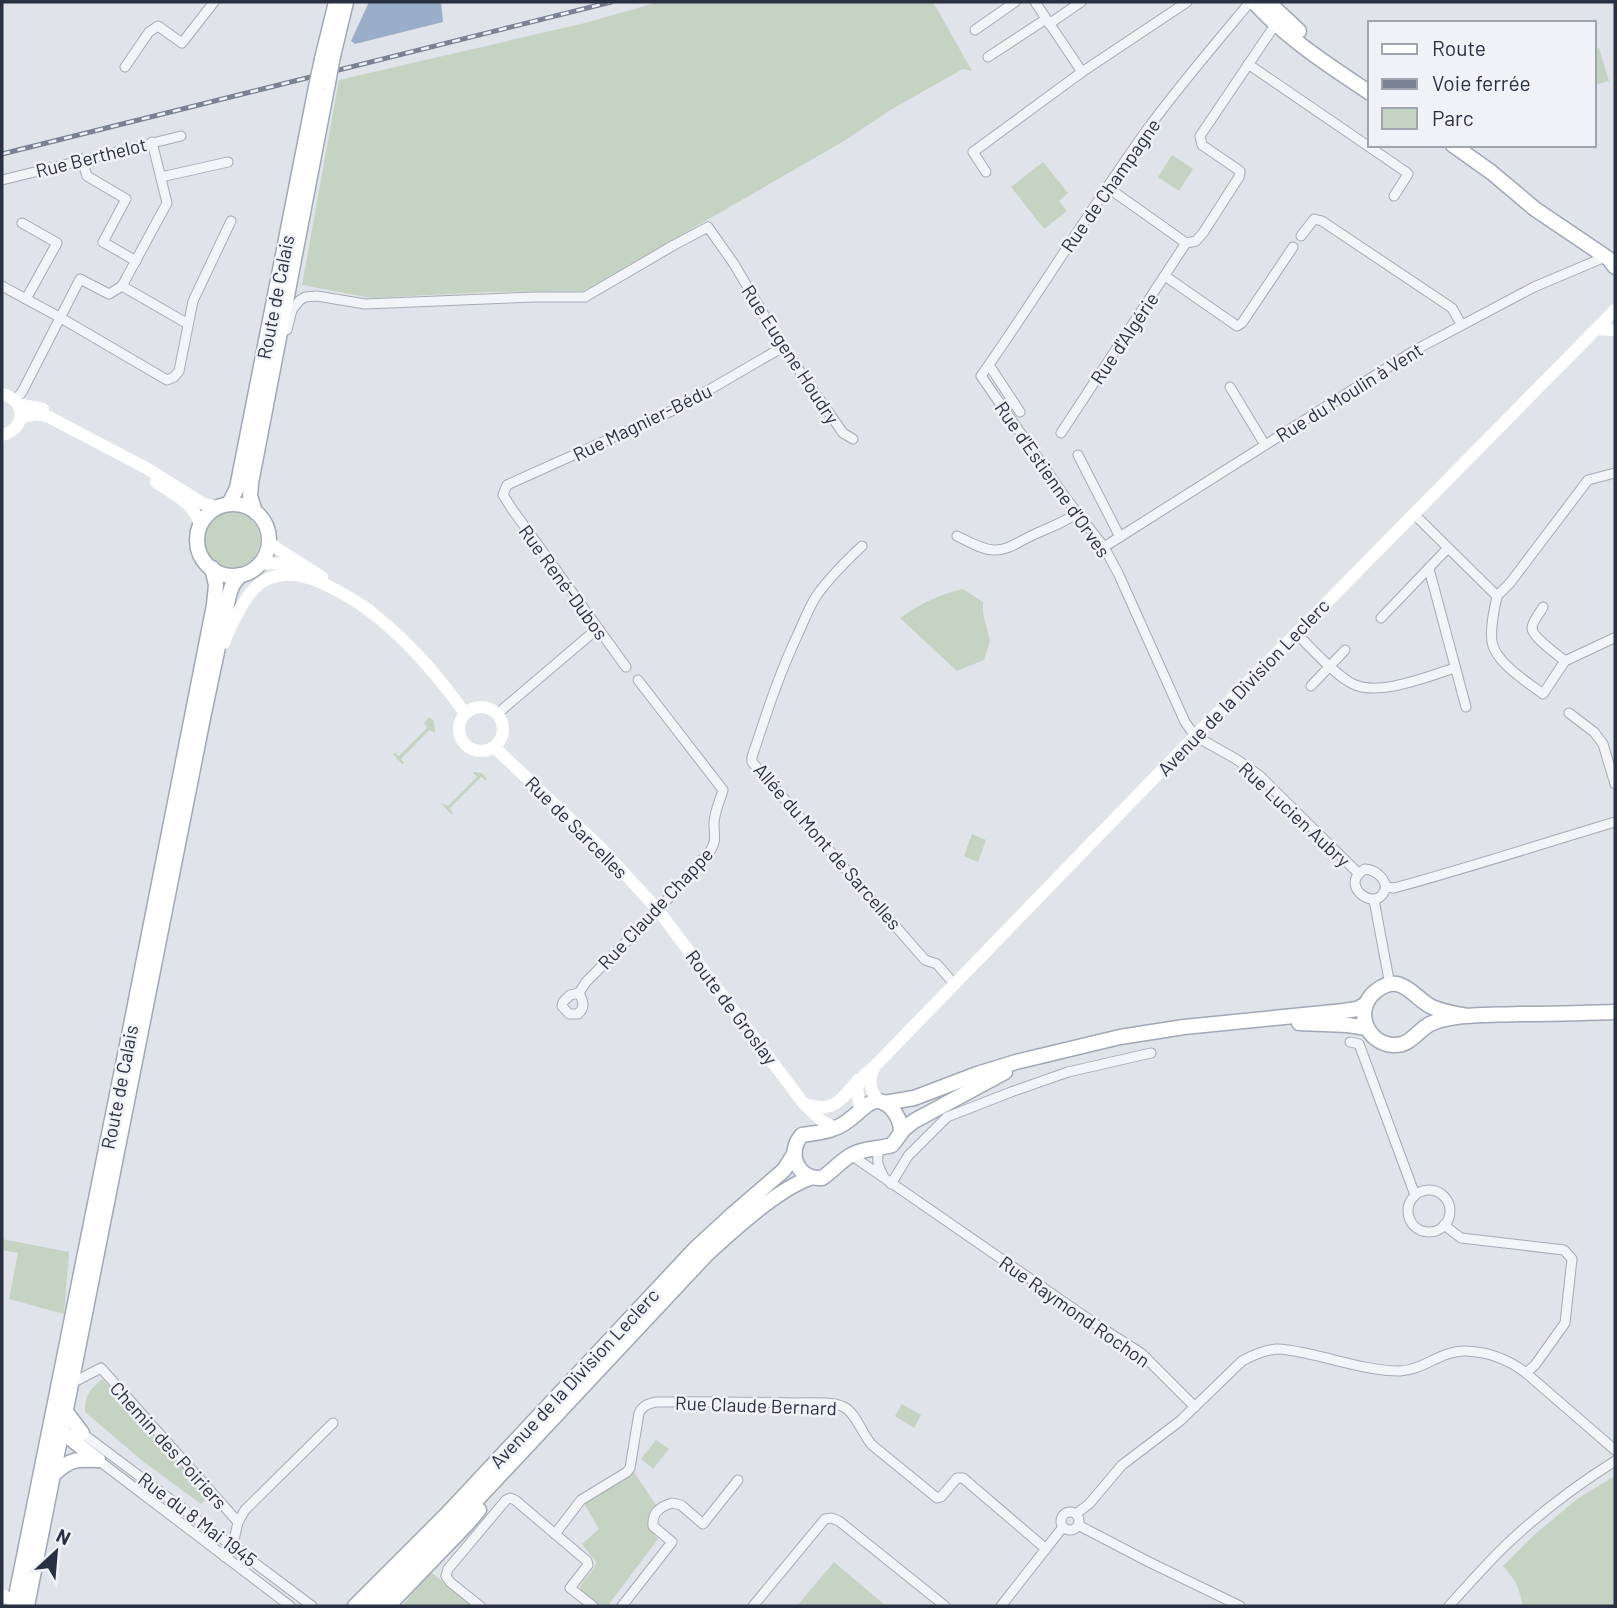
<svg xmlns="http://www.w3.org/2000/svg" width="1617" height="1608" viewBox="0 0 1617 1608" font-family="Barlow,sans-serif">
  <style>
    .green { fill: #c5d3c2 }
    .water { fill: #9baec9 }
    .lines { fill: none; stroke-linecap: round; stroke-linejoin: round }
    .street-casing { stroke: #a5aab3; stroke-width: 11 }
    .primary-casing { stroke: #a0a7b5; stroke-width: 17 }
    .street { stroke: #f3f4f8; stroke-width: 9 }
    .secondary { stroke: #fff; stroke-width: 12 }
    .primary { stroke: #fff; stroke-width: 14 }
    .rail-casing { stroke: #7a8193; stroke-width: 5 }
    .rail { stroke: #f0f2f7; stroke-width: 2.5; stroke-dasharray: 8; stroke-linecap: butt }
    .primary-bridge-casing { stroke: #a0a7b5; stroke-width: 17; stroke-linecap: butt }
    .primary-bridge { stroke: #fff; stroke-width: 14 }
    .labels { text-anchor: middle; dominant-baseline: central; stroke-width: 5; stroke-linejoin: round; paint-order: stroke }
    .street-label { font-size: 19px; fill: #293041; stroke: #f0f2f7 }
  </style>
  <rect width="100%" height="100%" fill="#e0e3e9"/>
  <g class="green">
    <path d="M659,2H933L972,71L963,69L892,109L844,141L584,291L490,292L371,298L302,285L339,80L585,23Z"/>
    <path d="M1599,48L1609,81L1594,85V49Z"/>
    <path d="M1172,155L1193,169L1179,191L1158,177Z"/>
    <path d="M1043,162L1068,193L1059,201L1067,211L1044,229L1011,187Z"/>
    <circle cx="232" cy="540" r="28"/>
    <path d="M963,589L983,602V613L990,641L984,660L957,671L900,618C919,604 940,594 963,589Z"/>
    <path d="M429,717L434,721L435,733L429,730L401,759L404,763L402,764L393,754L395,753L399,756L427,728L424,723Z"/>
    <path d="M474,772L482,773L487,779V781L481,777L450,808L453,813L451,814L442,804V803L448,806L477,777L473,773Z"/>
    <path d="M972,834L986,840L978,862L964,856Z"/>
    <path d="M2,1239L69,1252L64,1314L9,1299L18,1253L2,1250Z"/>
    <path d="M102,1379L167,1446L209,1494L201,1504L144,1462L85,1412C85,1394 90,1390 102,1379Z"/>
    <path d="M902,1404L921,1415L914,1428L895,1416Z"/>
    <path d="M656,1440L669,1449L653,1469L641,1459Z"/>
    <path d="M634,1472L657,1507L649,1524L652,1532L658,1539L609,1604L611,1606H599L581,1592L580,1588C583,1578 595,1572 596,1562L582,1544L599,1529L583,1502Z"/>
    <path d="M1615,1476V1606H1523C1519,1588 1516,1580 1503,1566L1534,1535L1577,1499Z"/>
    <path d="M834,1562L886,1606H797Z"/>
    <path d="M431,1572L472,1606H402Z"/>
  </g>
  <path class="water" d="M369,2H441L443,22L355,44L351,41Z"/>
  <g class="lines">
    <defs>
      <g id="street">
        <path d="M1035,2L1082,72"/>
        <path d="M1250,2C1215,44 1179,86 1146,131C1089,211 1038,295 981,376L1065,497L1104,547L1118,573L1185,722L1195,736L1236,759L1260,776L1358,873"/>
        <path d="M1049,24L1081,2"/>
        <path d="M975,30L1015,2"/>
        <path d="M988,57L1046,19"/>
        <path d="M1248,64L1406,172L1408,174L1394,196"/>
        <path d="M125,67L149,32L158,26L182,43L214,2"/>
        <path d="M82,159L87,176L126,199L103,242L136,261"/>
        <path d="M986,172L973,152L1082,72L1187,2"/>
        <path d="M161,177L228,162"/>
        <path d="M2,180L181,136"/>
        <path d="M1107,187L1186,243"/>
        <path d="M22,223L57,243L26,299"/>
        <path d="M1301,236L1314,219L1322,221L1452,308L1461,324"/>
        <path d="M1186,243L1196,241L1203,233L1239,177L1240,171L1202,145L1200,136L1277,22"/>
        <path d="M1165,276L1237,326L1242,323L1293,247"/>
        <path d="M2,286L61,318L167,380L174,377L179,371L193,301L231,221"/>
        <path d="M122,286L167,203L152,142"/>
        <path d="M122,286L188,324"/>
        <path d="M287,330L292,310L300,300L305,297L317,296L365,304L535,297H585L674,245L708,227L734,264L783,347L843,433L853,439"/>
        <path d="M989,365L1020,412"/>
        <path d="M1230,387L1265,445"/>
        <path d="M15,400L22,392L80,279L109,294L122,286"/>
        <path d="M1061,433L1186,243"/>
        <path d="M1078,455L1120,537"/>
        <path d="M1414,514L1497,596"/>
        <path d="M957,536C968,541 982,550 994,550C1007,551 1020,541 1031,536C1047,528 1062,524 1077,513"/>
        <path d="M862,546C846,561 830,577 817,595C809,607 804,621 798,634C779,674 766,715 752,757V762L925,960L937,964L954,984"/>
        <path d="M1104,547L1417,349L1534,287L1605,257"/>
        <path d="M1429,569L1466,707"/>
        <path d="M1497,596C1494,610 1490,628 1492,642C1495,662 1527,682 1543,694L1565,661L1614,638"/>
        <path d="M1497,596L1510,583L1588,480L1615,473"/>
        <path d="M1543,607C1540,613 1532,622 1532,628C1532,637 1558,655 1565,661"/>
        <path d="M1381,618L1448,548"/>
        <path d="M1296,633C1310,647 1336,676 1353,684C1379,697 1428,676 1455,668"/>
        <path d="M626,667L512,509L503,495L507,485L676,409L783,347"/>
        <path d="M1311,686L1345,650"/>
        <path d="M1569,713L1594,732L1603,744L1615,784"/>
        <path d="M497,714L597,629"/>
        <path d="M1365,869C1377,870 1392,883 1382,895C1371,909 1339,884 1365,869Z"/>
        <path d="M1387,887L1394,888C1468,868 1541,844 1615,822"/>
        <path d="M1374,900L1390,985"/>
        <path d="M579,993L570,995L563,1002L562,1006L569,1014H578C586,1007 583,1001 579,993L586,982L658,910L710,851C717,841 714,835 714,824C714,812 720,801 723,790L638,680"/>
        <path d="M1350,1042L1359,1044L1415,1195"/>
        <path d="M880,1148C876,1158 877,1165 883,1175"/>
        <path d="M851,1155L1100,1327L1141,1353L1195,1407"/>
        <path d="M891,1184L908,1156L947,1117L1011,1092L1068,1072L1151,1053"/>
        <circle cx="1429" cy="1211" r="21"/>
        <path d="M1444,1225L1461,1238L1564,1250L1572,1259L1565,1323L1535,1365L1526,1373L1615,1450"/>
        <path d="M72,1383L101,1368L238,1522"/>
        <path d="M82,1433L312,1606"/>
        <path d="M98,1460L290,1606"/>
        <circle cx="1070" cy="1521" r="9"/>
        <path d="M1076,1514L1089,1504L1122,1465L1180,1421L1242,1361C1253,1355 1264,1350 1277,1349C1288,1349 1299,1352 1309,1354C1338,1360 1370,1371 1400,1371C1424,1370 1442,1350 1466,1351C1489,1352 1508,1359 1526,1373"/>
        <path d="M1078,1525L1149,1562L1240,1606"/>
        <path d="M555,1534L581,1500L627,1472L630,1468L639,1413C643,1405 648,1404 656,1402C703,1401 749,1402 796,1403C809,1403 832,1401 844,1407C856,1413 862,1434 872,1445L937,1498L941,1497L957,1478H963L1046,1549"/>
        <path d="M225,1557L233,1545L238,1522L245,1510L333,1423"/>
        <path d="M480,1606L450,1582L446,1576L448,1569L506,1500L510,1498L515,1500L587,1561L588,1565L570,1588L593,1606"/>
        <path d="M622,1606L672,1542L653,1526C652,1513 659,1507 672,1503L681,1505L703,1524L738,1480"/>
        <path d="M753,1606L825,1519L832,1518L839,1521L945,1606"/>
        <path d="M1001,1606L1063,1527"/>
        <path d="M1449,1606C1468,1585 1487,1563 1508,1543C1541,1512 1577,1485 1615,1461"/>
      </g>
      <g id="primary">
        <path d="M1254,2C1287,39 1330,66 1370,93"/>
        <path d="M1268,2L1299,31"/>
        <path d="M333,56L346,2"/>
        <path d="M322,59L336,2"/>
        <path d="M1453,145L1491,172L1535,209L1609,259L1615,267"/>
        <path d="M229,504L237,488L316,87"/>
        <circle cx="233" cy="540" r="36"/>
        <path d="M255,512L250,496L251,483L328,83"/>
        <path d="M1468,1016C1456,1014 1443,1012 1432,1007C1413,998 1402,971 1376,991C1353,1009 1366,1044 1394,1045C1410,1046 1417,1031 1430,1024C1436,1021 1443,1019 1450,1018C1473,1014 1496,1015 1519,1014C1551,1014 1583,1013 1615,1012"/>
        <path d="M1299,1023L1348,1025L1367,1028"/>
        <path d="M884,1103L914,1098L977,1074L1016,1062L1120,1037L1184,1027L1344,1011L1357,1009L1366,1004"/>
        <path d="M901,1133C901,1124 898,1115 891,1108C876,1092 865,1107 854,1116C848,1121 842,1126 835,1128C824,1133 813,1133 802,1135C786,1152 797,1180 822,1178C833,1171 841,1160 853,1154C866,1148 879,1149 892,1145L904,1129L914,1121L1005,1072"/>
        <path d="M66,1412L82,1433"/>
        <path d="M62,1432L98,1460"/>
        <path d="M54,1474C70,1459 76,1459 98,1460"/>
        <path d="M14,1606L133,1015L214,605L216,585L212,568"/>
        <path d="M27,1606L203,718L229,595L232,586L240,575"/>
        <path d="M355,1606L448,1513L695,1249L733,1214L784,1170L794,1154"/>
        <path d="M372,1606L456,1522L707,1254C732,1231 778,1189 810,1178"/>
        <path d="M388,1606L466,1525L479,1510"/>
      </g>
    </defs>
    <use href="#street" class="street-casing"/>
    <use href="#primary" class="primary-casing"/>
    <use href="#street" class="street"/>
    <g class="secondary">
      <path d="M1596,329L1615,330"/>
      <path d="M2,394C27,400 27,429 2,435"/>
      <path d="M18,404L43,409"/>
      <path d="M20,419C31,414 37,413 49,417L148,469L204,504L218,507"/>
      <path d="M156,482C173,494 196,504 200,526"/>
      <path d="M268,540L275,547L322,577"/>
      <path d="M258,565C275,560 290,566 306,572"/>
      <path d="M363,606C404,636 435,672 465,713"/>
      <path d="M224,643C229,629 235,617 243,604C247,598 250,592 256,587C288,556 340,591 369,610"/>
      <circle cx="481" cy="729" r="22"/>
      <path d="M494,747L600,847L658,910L804,1104L822,1121L835,1128"/>
      <path d="M874,1067C868,1082 869,1092 881,1102"/>
      <path d="M805,1104C833,1114 841,1100 858,1080"/>
      <path d="M860,1111L857,1087L864,1075L874,1067L1195,736L1615,310"/>
      <path d="M2,1595L15,1601L18,1606"/>
    </g>
    <use href="#primary" class="primary"/>
    <defs>
      <path id="rail" d="M2,154L611,2"/>
    </defs>
    <use href="#rail" class="rail-casing"/>
    <use href="#rail" class="rail"/>
    <defs>
      <g id="primary-bridge">
        <path d="M328,83L333,56"/>
        <path d="M316,87L322,59"/>
      </g>
    </defs>
    <use href="#primary-bridge" class="primary-bridge-casing"/>
    <use href="#primary-bridge" class="primary-bridge"/>
  </g>
  <g class="labels">
    <g class="street-label">
      <text transform="translate(91 157) rotate(-14)">Rue Berthelot</text>
      <text transform="translate(1110 185) rotate(-55)">Rue de Champagne</text>
      <text transform="translate(275 297) rotate(-79)">Route de Calais</text>
      <text transform="translate(1124 338) rotate(-56)">Rue d'Algérie</text>
      <text transform="translate(791 354) rotate(57)">Rue Eugene Houdry</text>
      <text transform="translate(1349 392) rotate(-32)">Rue du Moulin à Vent</text>
      <text transform="translate(642 422) rotate(-26)">Rue Magnier-Bédu</text>
      <text transform="translate(1053 479) rotate(55)">Rue d'Estienne d'Orves</text>
      <text transform="translate(564 582) rotate(54)">Rue René-Dubos</text>
      <text transform="translate(1243 687) rotate(-46)">Avenue de la Division Leclerc</text>
      <text transform="translate(1295 814) rotate(43)">Rue Lucien Aubry</text>
      <text transform="translate(577 827) rotate(45)">Rue de Sarcelles</text>
      <text transform="translate(828 846) rotate(49)">Allée du Mont de Sarcelles</text>
      <text transform="translate(655 908) rotate(-47)">Rue Claude Chappe</text>
      <text transform="translate(732 1007) rotate(53)">Route de Groslay</text>
      <text transform="translate(119 1087) rotate(-79)">Route de Calais</text>
      <text transform="translate(1075 1311) rotate(35)">Rue Raymond Rochon</text>
      <text transform="translate(574 1378) rotate(-47)">Avenue de la Division Leclerc</text>
      <text transform="translate(756 1405) rotate(2)">Rue Claude Bernard</text>
      <text transform="translate(169 1445) rotate(48)">Chemin des Poiriers</text>
      <text transform="translate(198 1519) rotate(37)">Rue du 8 Mai 1945</text>
    </g>
  </g>
  <rect width="1617" height="1608" fill="none" stroke="#293041" stroke-width="7"/>
  <rect x="1368" y="21" width="228" height="126" fill="#f0f2f7" stroke="#a0a4ae" stroke-width="2"/>
  <rect x="1382" y="44" width="35" height="10" fill="#ffffff" stroke="#a0a4ae" stroke-width="2"/>
  <text x="1432" y="56" font-size="21" fill="#293041">Route</text>
  <rect x="1382" y="79" width="35" height="10" fill="#7a8193" stroke="#a0a4ae" stroke-width="2"/>
  <text x="1432" y="91" font-size="21" fill="#293041">Voie ferrée</text>
  <rect x="1382" y="108" width="35" height="21" fill="#c5d3c2" stroke="#a0a4ae" stroke-width="2"/>
  <text x="1432" y="126" font-size="21" fill="#293041">Parc</text>
  <g transform="translate(56 1552) rotate(26)" stroke="#f0f2f7" stroke-width="5" paint-order="stroke">
  <path d="M0-5L12 26L0 18L-12 26Z" fill="#293041"/>
  <text y="-10" font-size="19" font-weight="bold" text-anchor="middle" fill="#293041">N</text>
  </g>
</svg>
